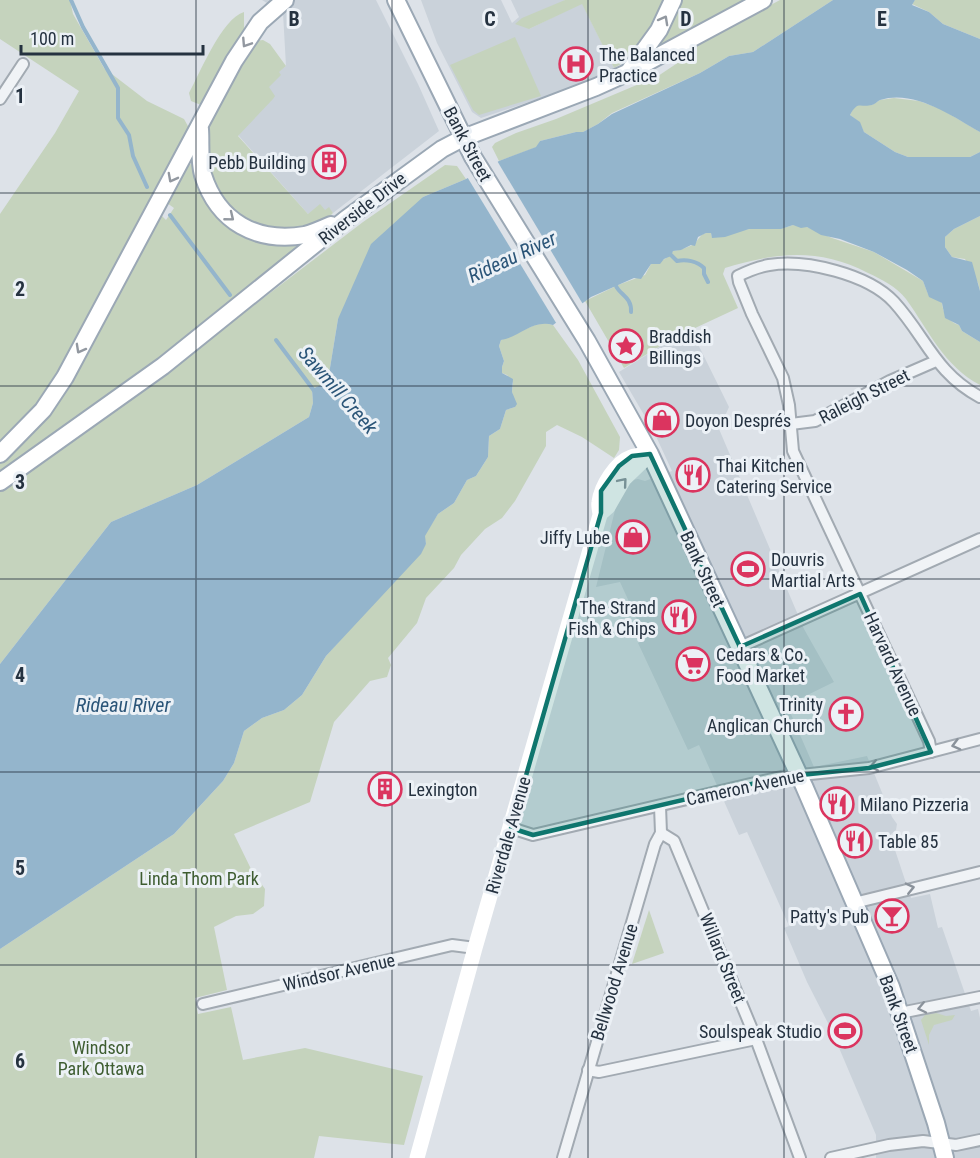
<svg xmlns="http://www.w3.org/2000/svg" width="980" height="1158" viewBox="0 0 980 1158" font-family="'Roboto Condensed',sans-serif">
  <style>
    .built { fill: #cad2da }
    .green { fill: #c5d3bd }
    .water { fill: #94b5cc }
    .pier { fill: #dde2e8 }
    .lines { fill: none; stroke-linecap: round; stroke-linejoin: round }
    .stream { stroke: #94b5cc; stroke-width: 4 }
    .street-casing { stroke: #a2aab2; stroke-width: 14 }
    .primary-casing { stroke: #9ba8b5; stroke-width: 20 }
    .street { stroke: #f0f3f6; stroke-width: 10 }
    .secondary { stroke: #fff; stroke-width: 15 }
    .primary { stroke: #fff; stroke-width: 16 }
    .oneway { stroke: #9298a0 }
    .oneway2 { stroke: #8a929b }
    .marked { fill: #0f766e; fill-opacity: 0.2; stroke: #0f766e; stroke-width: 4.5; stroke-linejoin: round }
    .grid { fill: none; stroke: #253240; stroke-width: 1.5; stroke-opacity: 0.55 }
    .labels { text-anchor: middle; dominant-baseline: central; stroke-width: 6; stroke-linejoin: round; paint-order: stroke }
    .poi-label { font-size: 18px; fill: #253240; stroke: #ecf1f6; text-anchor: start }
    .street-label { font-size: 18px; fill: #253240; stroke: #ecf1f6 }
    .park-label { font-size: 18px; fill: #3e5d31; stroke: #ecf1f6 }
    .water-label { font-size: 20px; font-style: italic; fill: #2b5578; stroke: #ecf1f6 }
    .grid-label { font-size: 20px; text-anchor: middle; font-weight: bold; fill: #253240; stroke: #ecf1f6; stroke-width: 6; stroke-linejoin: round; paint-order: stroke }
  </style>
  <rect width="100%" height="100%" fill="#dde2e8"/>
  <g class="built">
    <path d="M262,0H376L418,84L439,131L333,213L329,208L325,211L308,214L238,135L278,72L286,66L283,13Z"/>
    <path d="M421,0H501L512,23L519,17L511,0H565L529,29L582,3L614,68L588,82L481,118L472,112L437,43Z"/>
    <path d="M690,328L729,407L719,429L804,629L834,682L787,705L814,767L867,756L892,817L897,824L896,830L890,835L911,898L930,894L938,928L942,927L971,1011L978,1009L980,1018V1158H876V1135L831,1029L807,982L784,928L789,926L747,832L739,835L699,745L688,750L638,643L646,639L620,582L596,587L617,502L632,480L638,479L645,481L672,471L654,432L619,372Z"/>
  </g>
  <g class="green">
    <path d="M0,0H70L73,14L104,68L147,101L184,119L189,128L61,369L29,414L0,444V214L55,133L79,91L0,39Z"/>
    <path d="M565,0H666C656,25 639,56 614,68L582,4L529,29L515,24L522,18Z"/>
    <path d="M680,0H747L658,48L657,46Z"/>
    <path d="M780,0H833L753,52L729,56L700,73L612,113L598,124L583,132H576L540,141L537,147L499,161L492,147L495,143L516,133L556,119L658,76L697,50L696,46Z"/>
    <path d="M915,0H980V39L943,24L929,12L912,4Z"/>
    <path d="M244,12V29L201,105L191,101L189,93C200,73 222,18 244,12Z"/>
    <path d="M515,37L541,96L479,115L473,110L450,65Z"/>
    <path d="M263,40L270,44L286,66L279,72L281,75L269,87L275,96L273,99L238,136L308,214L320,204L325,210L329,207L333,213L324,222L296,231L247,223L214,190L209,179L207,132L234,76L255,41Z"/>
    <path d="M894,98L919,101L941,109L980,132V152L970,157H908L895,152L864,132L859,122L850,115L854,107L861,104L872,105L880,100Z"/>
    <path d="M190,164L193,165L202,189L228,223L317,237L103,403L0,472V464L32,435L42,422L84,359L161,215L166,220L174,208L167,203Z"/>
    <path d="M445,165L457,166L466,179L423,197L338,319L329,374L321,385L312,389L313,403L309,417L197,485L111,522L0,664V491L181,361L363,222Z"/>
    <path d="M980,216V291L978,283L965,259L952,257L945,247V237L954,229Z"/>
    <path d="M793,225L807,227L832,238L874,252L923,281L928,294L942,303C943,314 949,322 959,325L962,331L980,342V385C944,366 929,331 906,299C897,287 881,279 868,273C820,248 776,252 725,268L723,274L738,308L693,329L690,328L624,368L585,301L618,285L645,275L651,264C659,263 669,258 673,251C680,250 691,247 696,242C701,236 702,232 711,233L712,237C726,238 736,230 750,229C765,227 779,231 793,225Z"/>
    <path d="M545,323L553,325L578,360L620,437L619,450L614,458L582,437L557,425L546,432V446L515,501L502,518L485,529L461,555L454,568L426,598L417,623L388,658L391,665L387,677L370,681L334,722L310,802L234,834L251,869L265,889L264,906L253,914L236,916L214,927L227,990L195,998L198,1014L231,1007L243,1060L305,1048L423,1076L404,1145L319,1136L314,1158H0V949L174,834L223,781L234,763L244,731L262,718L284,710L302,695L326,656L426,544L424,536L438,514L454,503L467,480L476,476L488,457L489,436L500,429L506,410L515,407L512,392L513,383L507,375L502,373V367L504,361L499,346L501,340L535,325Z"/>
    <path d="M649,910L664,953L632,964Z"/>
    <path d="M936,1013L946,1016L955,1015L952,1020L934,1025L929,1035V1045L921,1020L925,1015Z"/>
  </g>
  <path class="water" d="M833,0H915L912,5L929,12L943,24L980,39V132C952,116 914,89 880,100C878,101 875,104 872,105C860,108 858,100 850,115L860,122L864,132L895,152L908,157H970L980,152V216L954,229L945,237V247L952,257L972,262L980,291V342L962,331L959,325L945,318L942,303L929,297L923,281L907,270L874,252L840,239L821,235L807,227L801,228L793,225L781,229H749L725,237L712,238L711,233H706L698,237L695,246L691,245L681,250L673,251L671,256L664,259L660,264H651L641,279L634,278L591,297L553,325C533,319 520,337 501,340L499,346L504,361L502,367V373L513,379L512,392L517,404L515,407L506,410L500,429L489,436L488,457L476,476L467,480L454,503L438,514L425,536L426,544L421,554L326,656L302,695L284,710L262,718L244,731L234,763L223,781L174,834L0,949V664L111,522L197,485L309,417L313,403L312,389L321,385L329,374L338,319L371,244L423,197L466,179L499,161L536,147L540,141L576,132H583L598,124L612,114L700,73L729,56L753,52Z"/>
  <path class="pier" d="M496,159L584,306L558,326L466,175Z"/>
  <g class="lines">
    <g class="stream">
      <path d="M71,0L83,27L118,88V118L129,135L133,156L147,187"/>
      <path d="M170,215L230,295"/>
      <path d="M671,255L677,261C686,259 697,261 704,268V274L708,282"/>
      <path d="M616,286C620,295 632,297 631,312"/>
      <path d="M276,340L315,392"/>
    </g>
    <defs>
      <g id="street">
        <path d="M0,99L23,64"/>
        <path d="M791,424L815,421L890,381L936,361"/>
        <path d="M740,647L980,539"/>
        <path d="M931,752L929,741L793,451L789,405L783,378L752,314L739,282L738,276C748,271 758,267 769,265C805,259 868,274 894,302C926,337 935,373 980,397"/>
        <path d="M511,828L533,835L781,777L869,768L980,739"/>
        <path d="M661,833L674,841L756,1039L800,1158"/>
        <path d="M854,903L980,872"/>
        <path d="M203,1004L452,945L475,948"/>
        <path d="M900,1013L980,997"/>
        <path d="M588,1070L599,1072L756,1039"/>
        <path d="M563,1158L655,844L661,833L660,806"/>
        <path d="M831,1158L889,1145L923,1141L956,1145L980,1140"/>
      </g>
      <g id="primary">
        <path d="M396,0L473,157L587,341L650,454L804,786L891,987L936,1123L945,1158"/>
        <path d="M630,70L659,30L673,0"/>
        <path d="M200,129C201,143 199,161 203,175C218,222 256,243 305,235C313,233 322,229 331,225"/>
        <path d="M0,454L43,410L65,377L234,61L260,22L285,0"/>
        <path d="M0,482L163,366L346,219L442,149L463,138L596,87L627,73L763,0"/>
      </g>
    </defs>
    <use href="#street" class="street-casing"/>
    <use href="#primary" class="primary-casing"/>
    <use href="#street" class="street"/>
    <g class="secondary">
      <path d="M601,513L608,507L624,479L650,454"/>
      <path d="M417,1158L475,948L600,515C600,511 598,506 599,502C601,486 616,462 631,457C637,455 644,455 650,454"/>
    </g>
    <use href="#primary" class="primary"/>
  </g>
  <defs><path id="oneway-chevron" d="M-2-3.5L2.5 0L-2 3.5" fill="none" stroke-width="1.6" stroke-linecap="round" stroke-linejoin="round" transform="scale(1.5)"/></defs>
  <g class="oneway">
    <use href="#oneway-chevron" transform="translate(664 20) rotate(-61)"/>
    <use href="#oneway-chevron" transform="translate(246 43) rotate(123)"/>
    <use href="#oneway-chevron" transform="translate(172 178) rotate(118)"/>
    <use href="#oneway-chevron" transform="translate(230 217) rotate(39)"/>
    <use href="#oneway-chevron" transform="translate(80 349) rotate(119)"/>
    <use href="#oneway-chevron" transform="translate(623 482) rotate(-50)"/>
  </g>
  <g class="oneway2">
    <use href="#oneway-chevron" transform="translate(956 745) rotate(165)"/>
    <use href="#oneway-chevron" transform="translate(874 766) rotate(168)"/>
    <use href="#oneway-chevron" transform="translate(910 888) rotate(-13)"/>
    <use href="#oneway-chevron" transform="translate(922 1008) rotate(168)"/>
  </g>
  <path class="marked" d="M650,454L740,647L860,594L931,752L869,768L781,777L533,835L511,828L601,513V491L619,466L632,456Z"/>
  <path class="grid" d="M196,0V1158M392,0V1158M588,0V1158M784,0V1158M0,193H980M0,386H980M0,579H980M0,772H980M0,965H980"/>
  <defs>
    <symbol id="hospital-ring" viewBox="-11 -11 22 22"><circle r="9.5" fill="#ecf1f6" stroke="#db345f" stroke-width="1.5"/><path d="M-5-5h3v3.5h4V-5h3V5h-3V1.5h-4V5h-3Z" fill="#db345f"/></symbol>
    <symbol id="building-ring" viewBox="-11 -11 22 22"><circle r="9.5" fill="#ecf1f6" stroke="#db345f" stroke-width="1.5"/><path d="M-4-6H4V6H1V3H-1V6H-4ZM-2.5-4.3h1.7v1.8h-1.7ZM.8-4.3h1.7v1.8H.8ZM-2.5-1h1.7V.8h-1.7ZM.8-1h1.7V.8H.8Z" fill="#db345f"/></symbol>
    <symbol id="sight-ring" viewBox="-11 -11 22 22"><circle r="9.5" fill="#ecf1f6" stroke="#db345f" stroke-width="1.5"/><path d="M0-6L1.8-2.2L6-1.7L2.9 1.2L3.7 5.4L0 3.3L-3.7 5.4L-2.9 1.2L-6-1.7L-1.8-2.2Z" fill="#db345f"/></symbol>
    <symbol id="shop-ring" viewBox="-11 -11 22 22"><circle r="9.5" fill="#ecf1f6" stroke="#db345f" stroke-width="1.5"/><path d="M-5-2.5h2.3a2.7 3.5 0 0 1 5.4 0H5L5.5 6h-11ZM-1.5-2.5h3a1.5 2.3 0 0 0-3 0Z" fill="#db345f"/></symbol>
    <symbol id="restaurant-ring" viewBox="-11 -11 22 22"><circle r="9.5" fill="#ecf1f6" stroke="#db345f" stroke-width="1.5"/><path d="M-5-6h1v4h1v-4h1v4h1v-4h1v5L-1.5 .5V6h-2V.5L-5-1ZM5-6V6H3V1.5H1.5Q1.5-4 5-6Z" fill="#db345f"/></symbol>
    <symbol id="stadium-ring" viewBox="-11 -11 22 22"><circle r="9.5" fill="#ecf1f6" stroke="#db345f" stroke-width="1.5"/><path d="M0-5a6.5 5 0 1 0 0 10a6.5 5 0 1 0 0-10ZM-3.5-1.8h7v3.6h-7Z" fill="#db345f"/></symbol>
    <symbol id="supermarket-ring" viewBox="-11 -11 22 22"><circle r="9.5" fill="#ecf1f6" stroke="#db345f" stroke-width="1.5"/><path d="M-6-5.5h2.5l.6 2H6L4.5 2H-2.5L-4.4-4H-6ZM-1.5 3.2a1.3 1.3 0 1 0 .1 0ZM3 3.2a1.3 1.3 0 1 0 .1 0Z" fill="#db345f"/></symbol>
    <symbol id="church-ring" viewBox="-11 -11 22 22"><circle r="9.5" fill="#ecf1f6" stroke="#db345f" stroke-width="1.5"/><path d="M-1.2-6h2.4v3.5h3.3v2.4h-3.3V6h-2.4V-.1h-3.3v-2.4h3.3Z" fill="#db345f"/></symbol>
    <symbol id="bar-ring" viewBox="-11 -11 22 22"><circle r="9.5" fill="#ecf1f6" stroke="#db345f" stroke-width="1.5"/><path d="M-6-5H6L.8 .8V4.5H3.5V6h-7V4.5H-.8V.8Z" fill="#db345f"/></symbol>
  </defs>
  <g fill-rule="evenodd">
    <use href="#hospital-ring" x="557" y="45" width="38" height="38"/>
    <use href="#building-ring" x="310" y="143" width="38" height="38"/>
    <use href="#sight-ring" x="607" y="327" width="38" height="38"/>
    <use href="#shop-ring" x="643" y="401" width="38" height="38"/>
    <use href="#restaurant-ring" x="674" y="456" width="38" height="38"/>
    <use href="#shop-ring" x="614" y="518" width="38" height="38"/>
    <use href="#stadium-ring" x="729" y="550" width="38" height="38"/>
    <use href="#restaurant-ring" x="660" y="598" width="38" height="38"/>
    <use href="#supermarket-ring" x="674" y="645" width="38" height="38"/>
    <use href="#church-ring" x="827" y="695" width="38" height="38"/>
    <use href="#building-ring" x="366" y="770" width="38" height="38"/>
    <use href="#restaurant-ring" x="818" y="785" width="38" height="38"/>
    <use href="#restaurant-ring" x="836" y="822" width="38" height="38"/>
    <use href="#bar-ring" x="873" y="897" width="38" height="38"/>
    <use href="#stadium-ring" x="826" y="1012" width="38" height="38"/>
  </g>
  <g class="labels">
    <g class="poi-label">
      <text x="599" y="54">The Balanced<tspan x="599" dy="21">Practice</tspan></text>
      <text x="306" y="162" text-anchor="end">Pebb Building</text>
      <text x="649" y="336">Braddish<tspan x="649" dy="21">Billings</tspan></text>
      <text x="685" y="420">Doyon Després</text>
      <text x="716" y="465">Thai Kitchen<tspan x="716" dy="21">Catering Service</tspan></text>
      <text x="610" y="537" text-anchor="end">Jiffy Lube</text>
      <text x="771" y="559">Douvris<tspan x="771" dy="21">Martial Arts</tspan></text>
      <text x="656" y="607" text-anchor="end">The Strand<tspan x="656" dy="21">Fish &amp; Chips</tspan></text>
      <text x="716" y="654">Cedars &amp; Co.<tspan x="716" dy="21">Food Market</tspan></text>
      <text x="823" y="704" text-anchor="end">Trinity<tspan x="823" dy="21">Anglican Church</tspan></text>
      <text x="408" y="789">Lexington</text>
      <text x="860" y="804">Milano Pizzeria</text>
      <text x="878" y="841">Table 85</text>
      <text x="869" y="916" text-anchor="end">Patty's Pub</text>
      <text x="822" y="1031" text-anchor="end">Soulspeak Studio</text>
    </g>
    <g class="street-label">
      <text transform="translate(468 144) rotate(62)">Bank Street</text>
      <text transform="translate(362 208) rotate(-38)">Riverside Drive</text>
      <text transform="translate(864 396) rotate(-27)">Raleigh Street</text>
      <text transform="translate(703 569) rotate(65)">Bank Street</text>
      <text transform="translate(893 664) rotate(65)">Harvard Avenue</text>
      <text transform="translate(745 787) rotate(-12)">Cameron Avenue</text>
      <text transform="translate(508 835) rotate(-74)">Riverdale Avenue</text>
      <text transform="translate(723 958) rotate(68)">Willard Street</text>
      <text transform="translate(339 972) rotate(-13)">Windsor Avenue</text>
      <text transform="translate(614 982) rotate(-73)">Bellwood Avenue</text>
      <text transform="translate(899 1014) rotate(70)">Bank Street</text>
    </g>
    <g class="park-label">
      <text x="199" y="878">Linda Thom Park</text>
      <text x="101" y="1047">Windsor<tspan x="101" dy="21">Park Ottawa</tspan></text>
    </g>
    <g class="water-label">
      <text transform="translate(512 257) rotate(-25)">Rideau River</text>
      <text transform="translate(338 390) rotate(49)">Sawmill Creek</text>
      <text x="123" y="705">Rideau River</text>
    </g>
  </g>
  <g class="grid-label">
    <text x="294" y="26">B</text>
    <text x="490" y="26">C</text>
    <text x="686" y="26">D</text>
    <text x="882" y="26">E</text>
    <text x="20" y="103">1</text>
    <text x="20" y="296">2</text>
    <text x="20" y="489">3</text>
    <text x="20" y="682">4</text>
    <text x="20" y="875">5</text>
    <text x="20" y="1068">6</text>
  </g>
  <path d="M21 45v9h182v-9" fill="none" stroke="#253240" stroke-width="3"/>
  <text x="30" y="45" font-size="18" fill="#253240" stroke="#ecf1f6" stroke-width="4.5" paint-order="stroke">100 m</text>
</svg>
